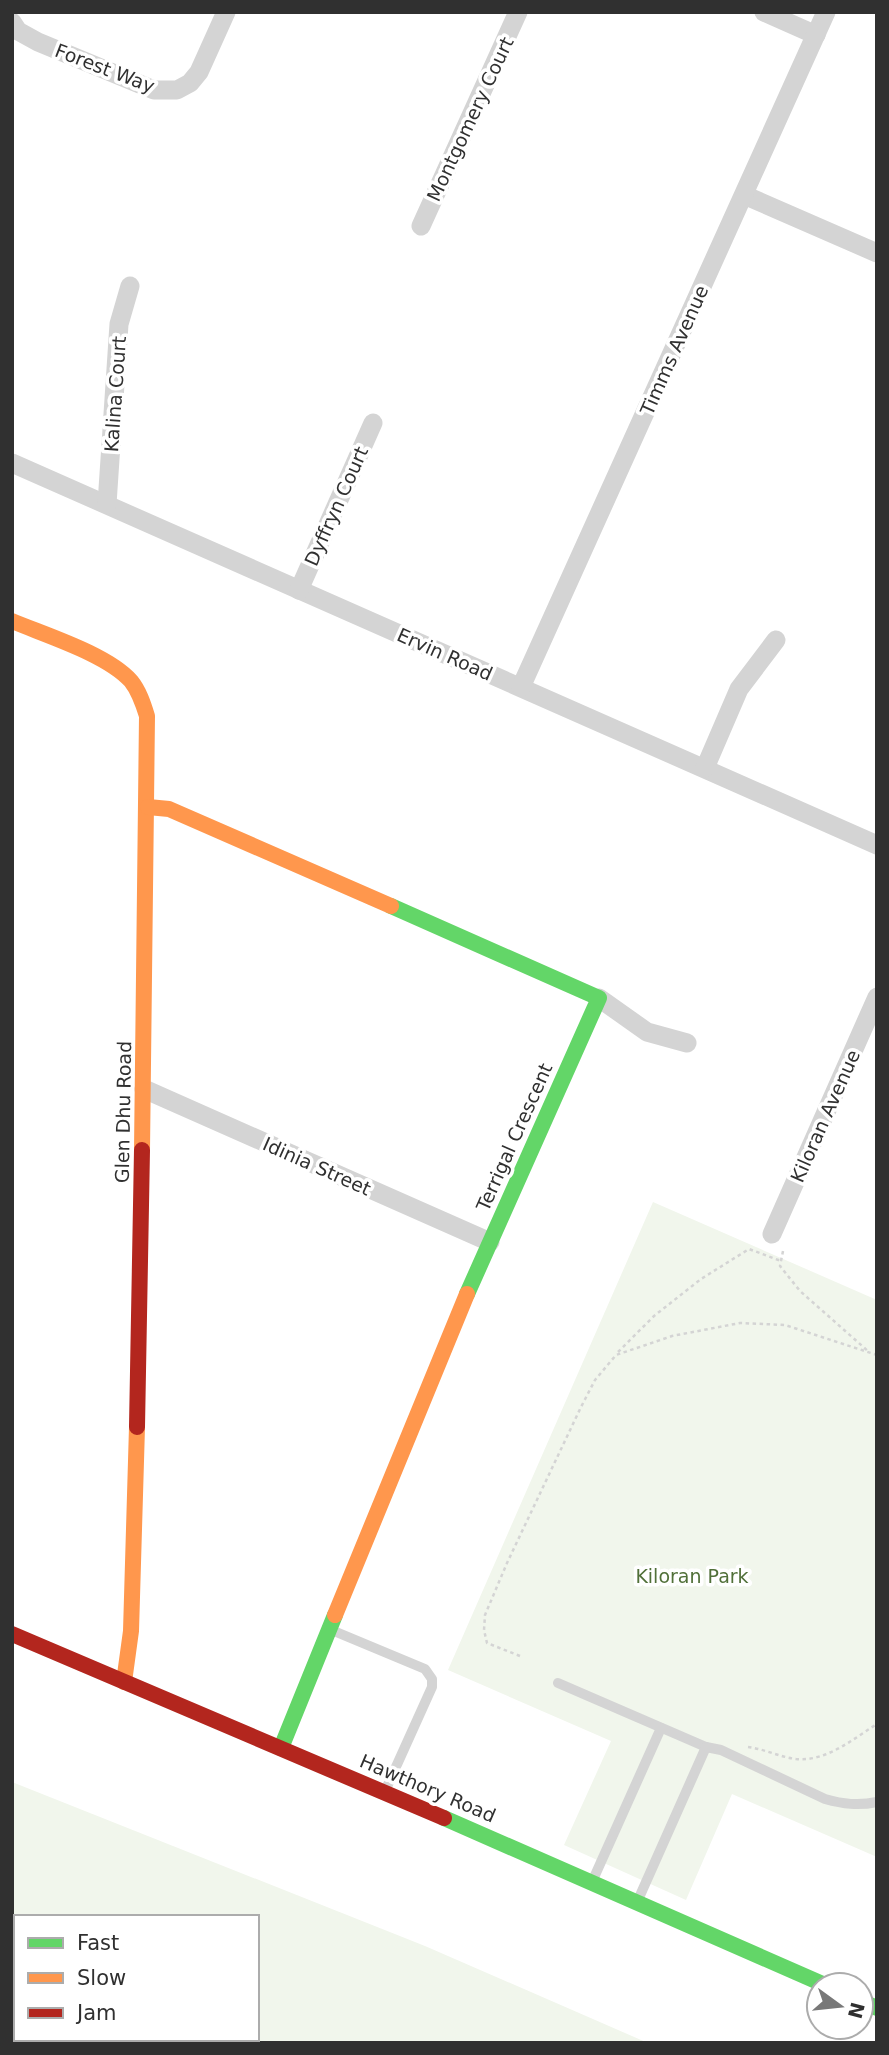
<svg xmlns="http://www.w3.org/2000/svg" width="889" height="2055" viewBox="0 0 889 2055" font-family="'DejaVu Sans',sans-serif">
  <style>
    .green { fill: #f1f6ec; fill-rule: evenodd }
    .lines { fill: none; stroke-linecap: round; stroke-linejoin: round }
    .path { stroke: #d4d4d4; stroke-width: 2.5; stroke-dasharray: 3.5 3.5; stroke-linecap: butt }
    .lane { stroke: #d4d4d4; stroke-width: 10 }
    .street { stroke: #d4d4d4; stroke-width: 19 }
    .fast { stroke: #63d668; stroke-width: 16 }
    .slow { stroke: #ff974d; stroke-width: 16 }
    .jam { stroke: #b3261e; stroke-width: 16 }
    .labels { text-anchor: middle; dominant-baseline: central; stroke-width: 7; stroke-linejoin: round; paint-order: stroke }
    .street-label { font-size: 19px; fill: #303030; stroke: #fff }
    .park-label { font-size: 19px; fill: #517039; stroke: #fff }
  </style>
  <rect width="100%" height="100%" fill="#fff"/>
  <g class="green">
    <path d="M653,1202L877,1300V1857L732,1794L686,1900L564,1845L611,1741L448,1670Z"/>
    <path d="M12,1782L425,1946L648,2043H12ZM16,1917H257V2039H16Z"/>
  </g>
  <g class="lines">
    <g class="path">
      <path d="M783,1251L780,1266L800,1291L869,1352"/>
      <path d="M618,1352L654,1316L701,1279L749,1249L781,1261"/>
      <path d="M520,1656L487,1643L484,1630L485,1615L507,1563L581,1407L595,1380L616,1355L672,1336L740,1323L785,1325L877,1355"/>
      <path d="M748,1747C764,1749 780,1757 796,1759C826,1762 853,1739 877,1724"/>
      <path d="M12,2013L16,2015"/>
      <path d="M111,2039L114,2043"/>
    </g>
    <g class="lane">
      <path d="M329,1629L425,1669L432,1679V1687L386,1789"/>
      <path d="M558,1683L706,1747L721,1750L825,1799C843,1804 858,1806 877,1802"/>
      <path d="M592,1882L661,1728"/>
      <path d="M638,1900L706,1747"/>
    </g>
    <g class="street">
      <path d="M764,12L816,35"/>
      <path d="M12,22L18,31L38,42L154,90H177L190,83L199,72L226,12"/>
      <path d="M744,195L877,253"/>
      <path d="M421,226L518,12"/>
      <path d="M12,463L877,845"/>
      <path d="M107,504L119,324L130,286"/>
      <path d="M299,590L373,423"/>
      <path d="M521,687L826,12"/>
      <path d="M705,768L739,689L776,640"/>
      <path d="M599,998L647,1032L687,1043"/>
      <path d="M144,1089L490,1242"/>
      <path d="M772,1234L877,997"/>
    </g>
    <g class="fast">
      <path d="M391,906L599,998L467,1294"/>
      <path d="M281,1748L335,1615"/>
      <path d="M444,1818L825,1985"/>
      <path d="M861,2001L877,2008"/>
    </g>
    <g class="slow">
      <path d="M12,621C45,635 107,654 131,681C139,691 143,703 147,716L142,1150"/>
      <path d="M148,807L169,809L391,906"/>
      <path d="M335,1615L467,1294"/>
      <path d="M124,1682L131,1631L137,1427"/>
    </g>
    <g class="jam">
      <path d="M137,1427L142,1150"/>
      <path d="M12,1634L444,1818"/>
    </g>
  </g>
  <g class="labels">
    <g class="street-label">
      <text transform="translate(105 68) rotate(21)">Forest Way</text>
      <text transform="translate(470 119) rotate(-65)">Montgomery Court</text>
      <text transform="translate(674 350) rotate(-66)">Timms Avenue</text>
      <text transform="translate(115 394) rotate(-86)">Kalina Court</text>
      <text transform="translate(336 506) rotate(-66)">Dyffryn Court</text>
      <text transform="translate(445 654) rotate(24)">Ervin Road</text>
      <text transform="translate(123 1112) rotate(-89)">Glen Dhu Road</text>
      <text transform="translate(825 1116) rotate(-66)">Kiloran Avenue</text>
      <text transform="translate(514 1137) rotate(-66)">Terrigal Crescent</text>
      <text transform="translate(317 1166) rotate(24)">Idinia Street</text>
      <text transform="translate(428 1788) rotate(23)">Hawthory Road</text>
    </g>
    <g class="park-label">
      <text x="692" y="1576">Kiloran Park</text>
    </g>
  </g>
  <rect width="889" height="2055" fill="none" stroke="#303030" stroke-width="28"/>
  <rect x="14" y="1915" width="245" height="126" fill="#ffffff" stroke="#acacac" stroke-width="2"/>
  <rect x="28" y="1938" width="35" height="10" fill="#63d668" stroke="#acacac" stroke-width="2"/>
  <text x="77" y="1950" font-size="21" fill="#303030">Fast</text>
  <rect x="28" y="1973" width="35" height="10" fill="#ff974d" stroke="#acacac" stroke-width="2"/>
  <text x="77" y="1985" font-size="21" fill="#303030">Slow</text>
  <rect x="28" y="2008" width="35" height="10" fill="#b3261e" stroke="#acacac" stroke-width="2"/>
  <text x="77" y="2020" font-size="21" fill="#303030">Jam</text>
  <g transform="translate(840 2006) rotate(105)"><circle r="33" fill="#ffffff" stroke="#acacac" stroke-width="2"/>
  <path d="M0-5L12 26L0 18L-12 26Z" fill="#787878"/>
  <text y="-10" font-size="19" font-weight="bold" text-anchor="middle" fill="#303030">N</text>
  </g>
</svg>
